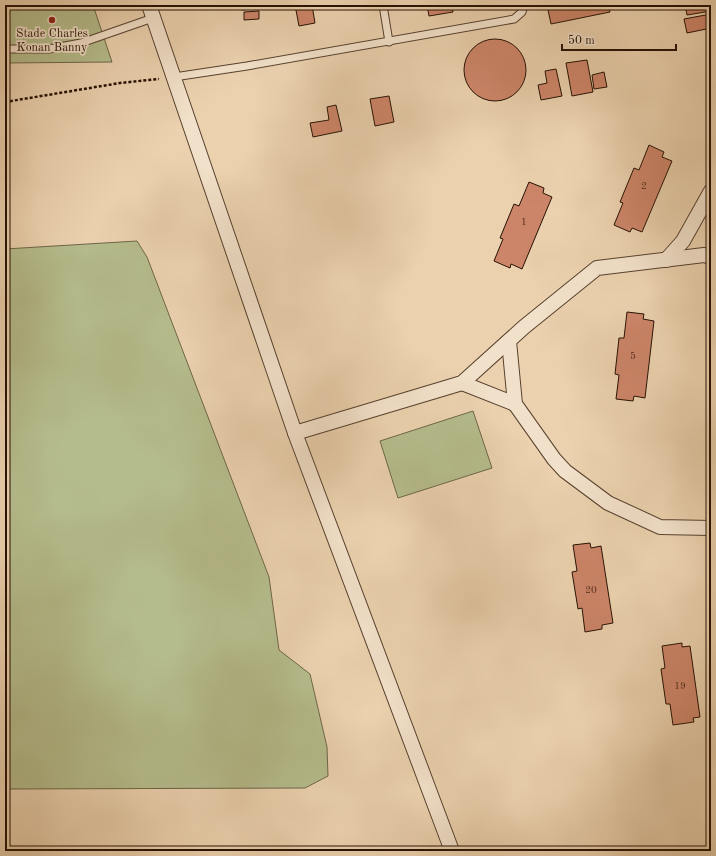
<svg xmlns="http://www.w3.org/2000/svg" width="716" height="856" viewBox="0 0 716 856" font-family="'Old Standard TT',serif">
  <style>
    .green { fill: #b5bc8c; stroke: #6e6648 }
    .building { fill: #cd8569; stroke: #261103 }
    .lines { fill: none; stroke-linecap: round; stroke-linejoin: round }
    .lane-casing { stroke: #57412e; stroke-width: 9 }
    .street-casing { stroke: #57412e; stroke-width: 16 }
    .path { stroke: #261103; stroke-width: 2.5; stroke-dasharray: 3 2; stroke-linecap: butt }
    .lane { stroke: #f2e1ca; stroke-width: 7 }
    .street { stroke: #f2e1ca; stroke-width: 14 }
    .poi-dot { fill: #8f2418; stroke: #f2e1ca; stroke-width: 1.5 }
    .labels { text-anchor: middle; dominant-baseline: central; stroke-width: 3.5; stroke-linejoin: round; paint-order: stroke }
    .number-label { font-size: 10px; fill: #502e1c }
    .poi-label { font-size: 12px; fill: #261103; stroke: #f2e1ca }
  </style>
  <rect width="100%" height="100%" fill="#ebd1ae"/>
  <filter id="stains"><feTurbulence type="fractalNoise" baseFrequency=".005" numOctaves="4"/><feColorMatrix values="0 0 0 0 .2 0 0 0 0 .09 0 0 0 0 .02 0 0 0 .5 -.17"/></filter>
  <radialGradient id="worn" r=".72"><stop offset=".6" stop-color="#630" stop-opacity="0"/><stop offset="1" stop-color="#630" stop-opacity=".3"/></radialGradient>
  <g class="green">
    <path d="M5,5H93L112,62L5,63Z"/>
    <path d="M137,241L147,257L269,577L279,650L310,674L327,747L328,776L305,788L5,789V249Z"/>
    <path d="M473,411L492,468L398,498L380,441Z"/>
  </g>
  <g class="building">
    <path d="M241,5H259V8L242,10Z"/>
    <path d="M295,5H312L315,23L299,26Z"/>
    <path d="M427,5H452L453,12L429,16Z"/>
    <path d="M547,5H608L610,12L551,24Z"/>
    <path d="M685,5H711V11L687,15Z"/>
    <path d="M259,11V19L244,20V12Z"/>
    <path d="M711,14V28L687,33L684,19Z"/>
    <circle cx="495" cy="70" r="31"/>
    <path d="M587,60L593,92L572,96L566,63Z"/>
    <path d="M556,69L562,96L541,100L538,85L547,83L545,71Z"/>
    <path d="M604,72L607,87L594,89L592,75Z"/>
    <path d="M389,96L394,122L375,126L370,99Z"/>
    <path d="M336,105L342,131L313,137L310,123L329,120L327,107Z"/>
    <path d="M649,145L664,152L662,157L672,161L642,232L632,228L630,232L614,225L623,203L620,202L634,168L639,170Z"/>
    <path d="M529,182L544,188L543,193L552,197L522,269L511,264L510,268L494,261L503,239L500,238L514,204L519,206Z"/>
    <path d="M627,312L644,314L643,319L654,321L645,398L634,396L633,401L616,399L619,375L615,374L619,338H624Z"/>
    <path d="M590,543L591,548L601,546L613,623L602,625V629L585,632L582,608L578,609L572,572L577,571L573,545Z"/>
    <path d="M682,643V647L690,646L700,717L693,718L694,722L673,725L670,704H666L661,669L665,668L662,646Z"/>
  </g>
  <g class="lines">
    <defs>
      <g id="lane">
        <path d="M383,5L389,42"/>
        <path d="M5,49H49L81,43L153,18"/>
        <path d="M174,77L247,66L514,19L522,12L524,5"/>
      </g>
      <g id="street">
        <path d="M149,5L295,433L452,851"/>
        <path d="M666,260L683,241L711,191"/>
        <path d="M509,341L515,404L554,459L565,471L608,503L660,527L711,528"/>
        <path d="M462,383L515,404"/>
        <path d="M295,433L462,383L524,327L597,268L704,255L711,257"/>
      </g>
    </defs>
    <use href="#lane" class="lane-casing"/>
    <use href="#street" class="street-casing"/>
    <path class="path" d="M5,102L120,83L159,79"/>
    <use href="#lane" class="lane"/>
    <use href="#street" class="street"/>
  </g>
  <circle class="poi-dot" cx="52" cy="20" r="4"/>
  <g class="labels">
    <g class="number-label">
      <text x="644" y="186">2</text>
      <text x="524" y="222">1</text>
      <text x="633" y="356">5</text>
      <text x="591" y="590">20</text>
      <text x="680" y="686">19</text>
    </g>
    <g class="poi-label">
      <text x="52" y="34">Stade Charles<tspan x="52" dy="14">Konan Banny</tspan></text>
    </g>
  </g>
  <rect width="716" height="856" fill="none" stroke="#ebd1ae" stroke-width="20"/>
  <rect x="6" y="6" width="704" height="844" fill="none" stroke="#261103" stroke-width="2"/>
  <rect x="10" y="10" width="696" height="836" fill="none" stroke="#261103"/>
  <path d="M562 44v6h114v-6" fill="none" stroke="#261103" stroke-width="2"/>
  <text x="568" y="44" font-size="12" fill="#261103" stroke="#f2e1ca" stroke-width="3" paint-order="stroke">50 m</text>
  <rect width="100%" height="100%" filter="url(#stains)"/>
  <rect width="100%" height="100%" fill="url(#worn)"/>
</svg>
